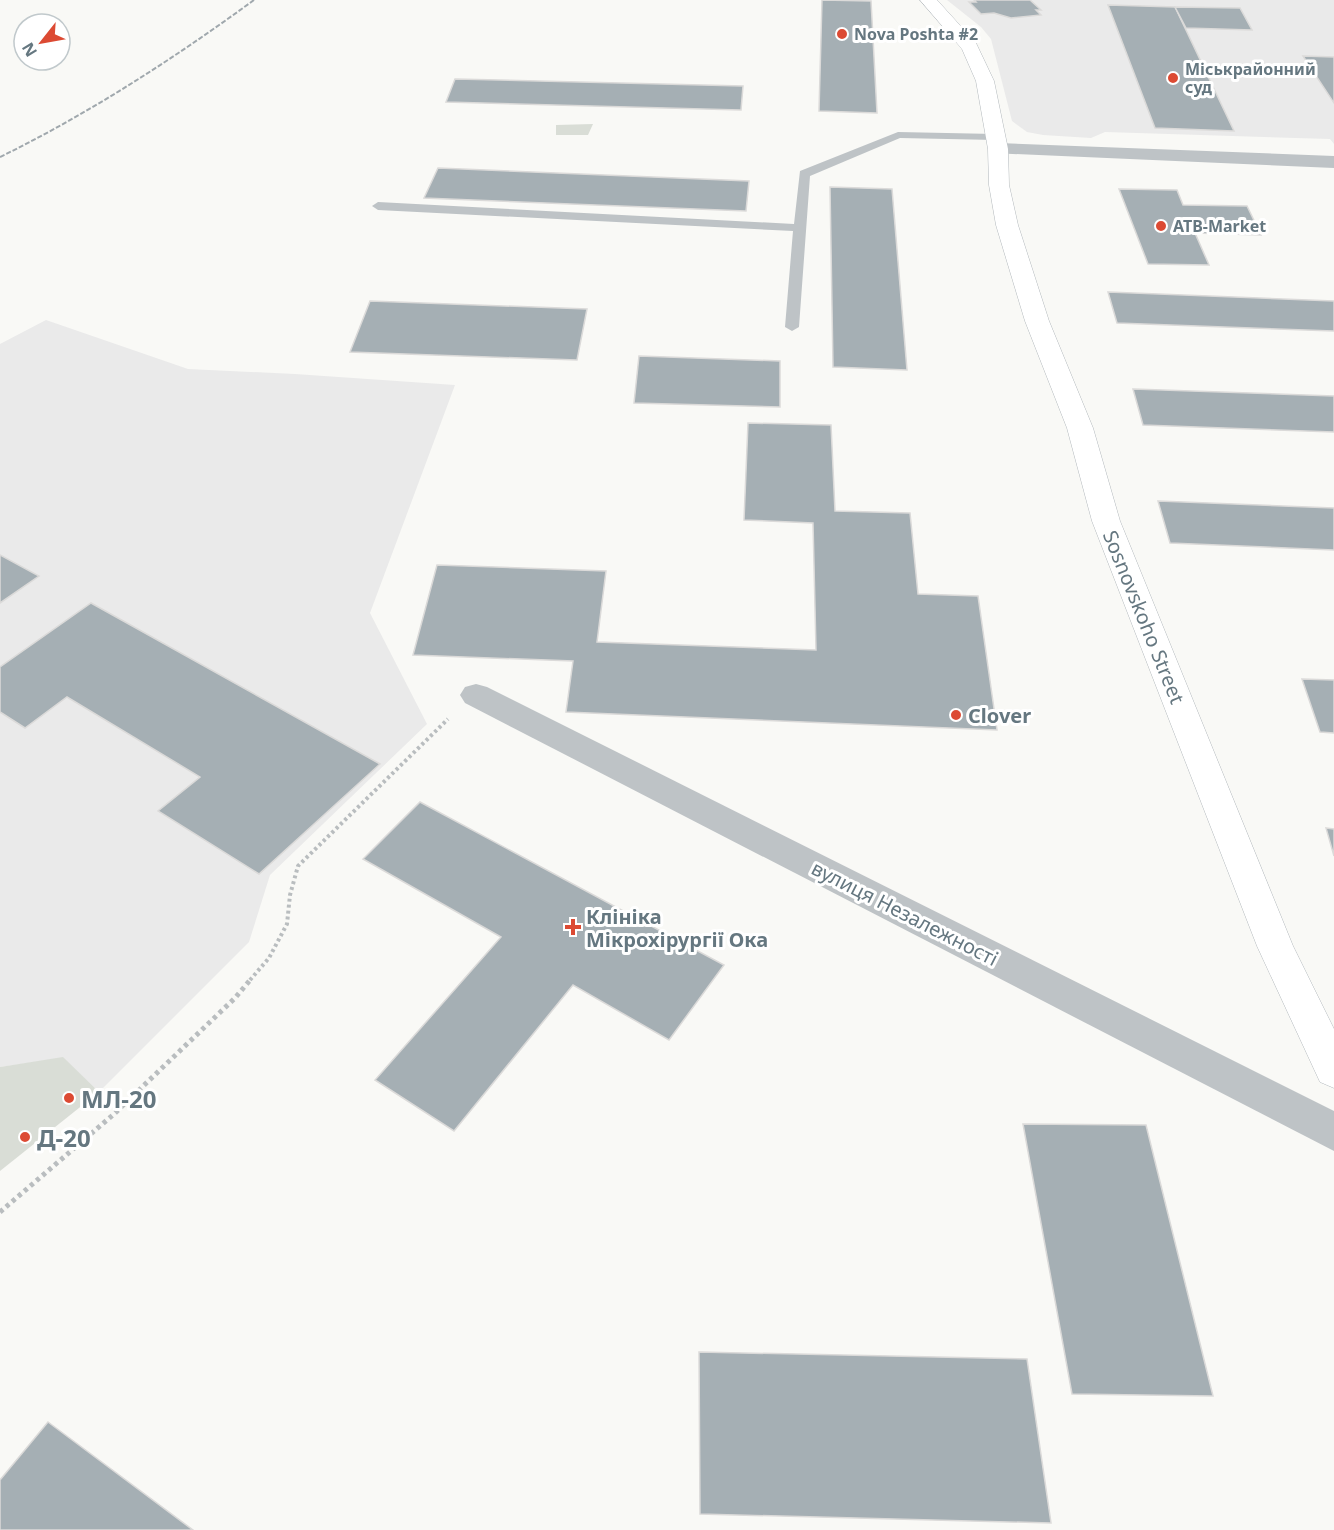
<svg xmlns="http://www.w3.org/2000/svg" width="1334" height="1530" viewBox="0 0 1334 1530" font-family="'Noto Sans',sans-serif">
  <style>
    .built { fill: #eaeaea }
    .green { fill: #d9ddd6 }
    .building { fill: #a5afb4; stroke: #dbdad9; stroke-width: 1.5 }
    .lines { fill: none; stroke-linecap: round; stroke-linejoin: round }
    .secondary-casing { stroke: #b3b9bd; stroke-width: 1 }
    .path-far1 { stroke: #b9bdbf; stroke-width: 4; stroke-dasharray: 3 3; stroke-linecap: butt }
    .path { stroke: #b9bdbf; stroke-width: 5; stroke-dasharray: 4 4; stroke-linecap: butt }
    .lane { fill: #bec3c6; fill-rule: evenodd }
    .street { fill: #bec3c6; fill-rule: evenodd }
    .secondary { fill: #fff; fill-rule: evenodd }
    .rail { stroke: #a0a8ad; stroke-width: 2; stroke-dasharray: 5 2; stroke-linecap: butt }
    .poi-dot { fill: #dc4a33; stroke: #fff; stroke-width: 2 }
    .labels { text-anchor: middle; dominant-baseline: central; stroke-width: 6; stroke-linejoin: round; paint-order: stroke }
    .far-poi-label { font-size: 16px; font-weight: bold; fill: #657780; stroke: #fff; text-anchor: start }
    .street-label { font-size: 20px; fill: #657780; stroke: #fff }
    .poi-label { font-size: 20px; font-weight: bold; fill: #657780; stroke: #fff; text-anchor: start }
    .near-poi-label { font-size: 24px; font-weight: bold; fill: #657780; stroke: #fff; text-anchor: start }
  </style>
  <rect width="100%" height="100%" fill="#f9f9f6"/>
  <g class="built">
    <path d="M947,0H1334V144L1330,139L1105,132L1091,138L1043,135L1027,132L1012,121L991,39L981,27Z"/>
    <path d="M46,320L188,369L295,374L455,385L370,613L427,724L270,875L249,942L99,1092L63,1058L0,1067V344Z"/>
  </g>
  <g class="green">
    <path d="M593,124L588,135H556V125Z"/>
    <path d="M63,1057L99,1092L0,1171V1067Z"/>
  </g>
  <g class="building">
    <path d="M822,0L871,1L877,113L819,111Z"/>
    <path d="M974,0H1030L1041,10H1036L1041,15L1011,18L994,13L981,14L969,2H976Z"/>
    <path d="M1108,5L1175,7L1234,131L1155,128Z"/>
    <path d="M1175,7L1240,8L1252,30L1186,28Z"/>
    <path d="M1303,56L1334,57V103Z"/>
    <path d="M455,79L743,86L741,110L446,102Z"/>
    <path d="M438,168L749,181L746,211L424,198Z"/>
    <path d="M830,187L892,189L907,370L833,367Z"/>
    <path d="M1119,189L1177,190L1183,205L1247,206L1261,235L1195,233L1209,265L1148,264Z"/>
    <path d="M1108,292L1334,301V331L1117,323Z"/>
    <path d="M370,301L587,309L577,360L350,352Z"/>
    <path d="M639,356L780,361V407L634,403Z"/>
    <path d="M1133,389L1334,396V432L1143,425Z"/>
    <path d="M748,423L831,425L835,511L910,513L918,594L978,596L997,730L566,712L573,661L413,655L437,565L606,571L597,642L816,650L813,523L744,520Z"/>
    <path d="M1158,501L1334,508V550L1170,543Z"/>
    <path d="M0,555L39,576L0,603Z"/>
    <path d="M91,603L380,764L259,874L158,811L200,777L67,697L25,728L0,712V667Z"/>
    <path d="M1302,679L1334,680V733L1320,732Z"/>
    <path d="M420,802L724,965L669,1040L573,985L454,1131L375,1080L501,937L363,859Z"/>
    <path d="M1326,828L1334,829V856Z"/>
    <path d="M1023,1124L1146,1125L1213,1396L1072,1394Z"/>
    <path d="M699,1352L1027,1359L1051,1523L700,1514Z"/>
    <path d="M48,1422L193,1530H0V1480Z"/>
  </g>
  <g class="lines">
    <defs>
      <path id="secondary" d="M920,0H937L976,43L994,81L1008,149L1009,185L1018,225L1049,321L1093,428L1120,521L1293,946L1334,1029V1088L1320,1082L1257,946L1092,521L1067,428L1025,321L996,225L989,185L988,149L976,81L962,49Z"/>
    </defs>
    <use href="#secondary" class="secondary-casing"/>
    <path class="path-far1" d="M250,980L269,958L287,924L290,895L298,866L448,719"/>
    <path class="path" d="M0,1212L114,1114L235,998L251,979"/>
    <path class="lane" d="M898,132L995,134L1001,137L995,140L900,138L810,176L799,327L792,331L785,327L793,231L378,210L372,206L378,202L794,224L800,171Z"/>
    <g class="street">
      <path d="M998,143L1334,156V168L991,153L988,149L991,145Z"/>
      <path d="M476,684L487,687L1334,1111V1151L465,703L460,695L465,687Z"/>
    </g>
    <use href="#secondary" class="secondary"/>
    <path class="rail" d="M0,157C90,113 173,59 254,0"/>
  </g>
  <g class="poi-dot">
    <circle cx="842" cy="34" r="6"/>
    <circle cx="1173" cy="78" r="6"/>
    <circle cx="1161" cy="226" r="6"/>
    <circle cx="956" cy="715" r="6"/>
    <path d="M570 918h6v6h6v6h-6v6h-6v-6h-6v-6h6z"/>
    <circle cx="69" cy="1098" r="6"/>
    <circle cx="25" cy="1137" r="6"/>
  </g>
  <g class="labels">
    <g class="far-poi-label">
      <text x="854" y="34">Nova Poshta #2</text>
      <text x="1185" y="69">Міськрайонний<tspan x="1185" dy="18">суд</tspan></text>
      <text x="1173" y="226">ATB-Market</text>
    </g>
    <g class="street-label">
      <text transform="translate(1144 617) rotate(68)">Sosnovskoho Street</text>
      <text transform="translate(905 913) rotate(27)">вулиця Незалежності</text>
    </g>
    <g class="poi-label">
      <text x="968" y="715">Clover</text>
      <text x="586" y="916">Клініка<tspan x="586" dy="23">Мікрохірургії Ока</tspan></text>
    </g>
    <g class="near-poi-label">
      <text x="81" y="1098">МЛ-20</text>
      <text x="37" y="1137">Д-20</text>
    </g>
  </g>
  <g transform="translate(42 42) rotate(239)"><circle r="28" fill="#ffffff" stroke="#c1c9cc" stroke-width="1.5"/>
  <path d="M0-4.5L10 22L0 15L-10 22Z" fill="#dc4a33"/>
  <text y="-9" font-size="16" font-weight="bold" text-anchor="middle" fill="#657780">N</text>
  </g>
</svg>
